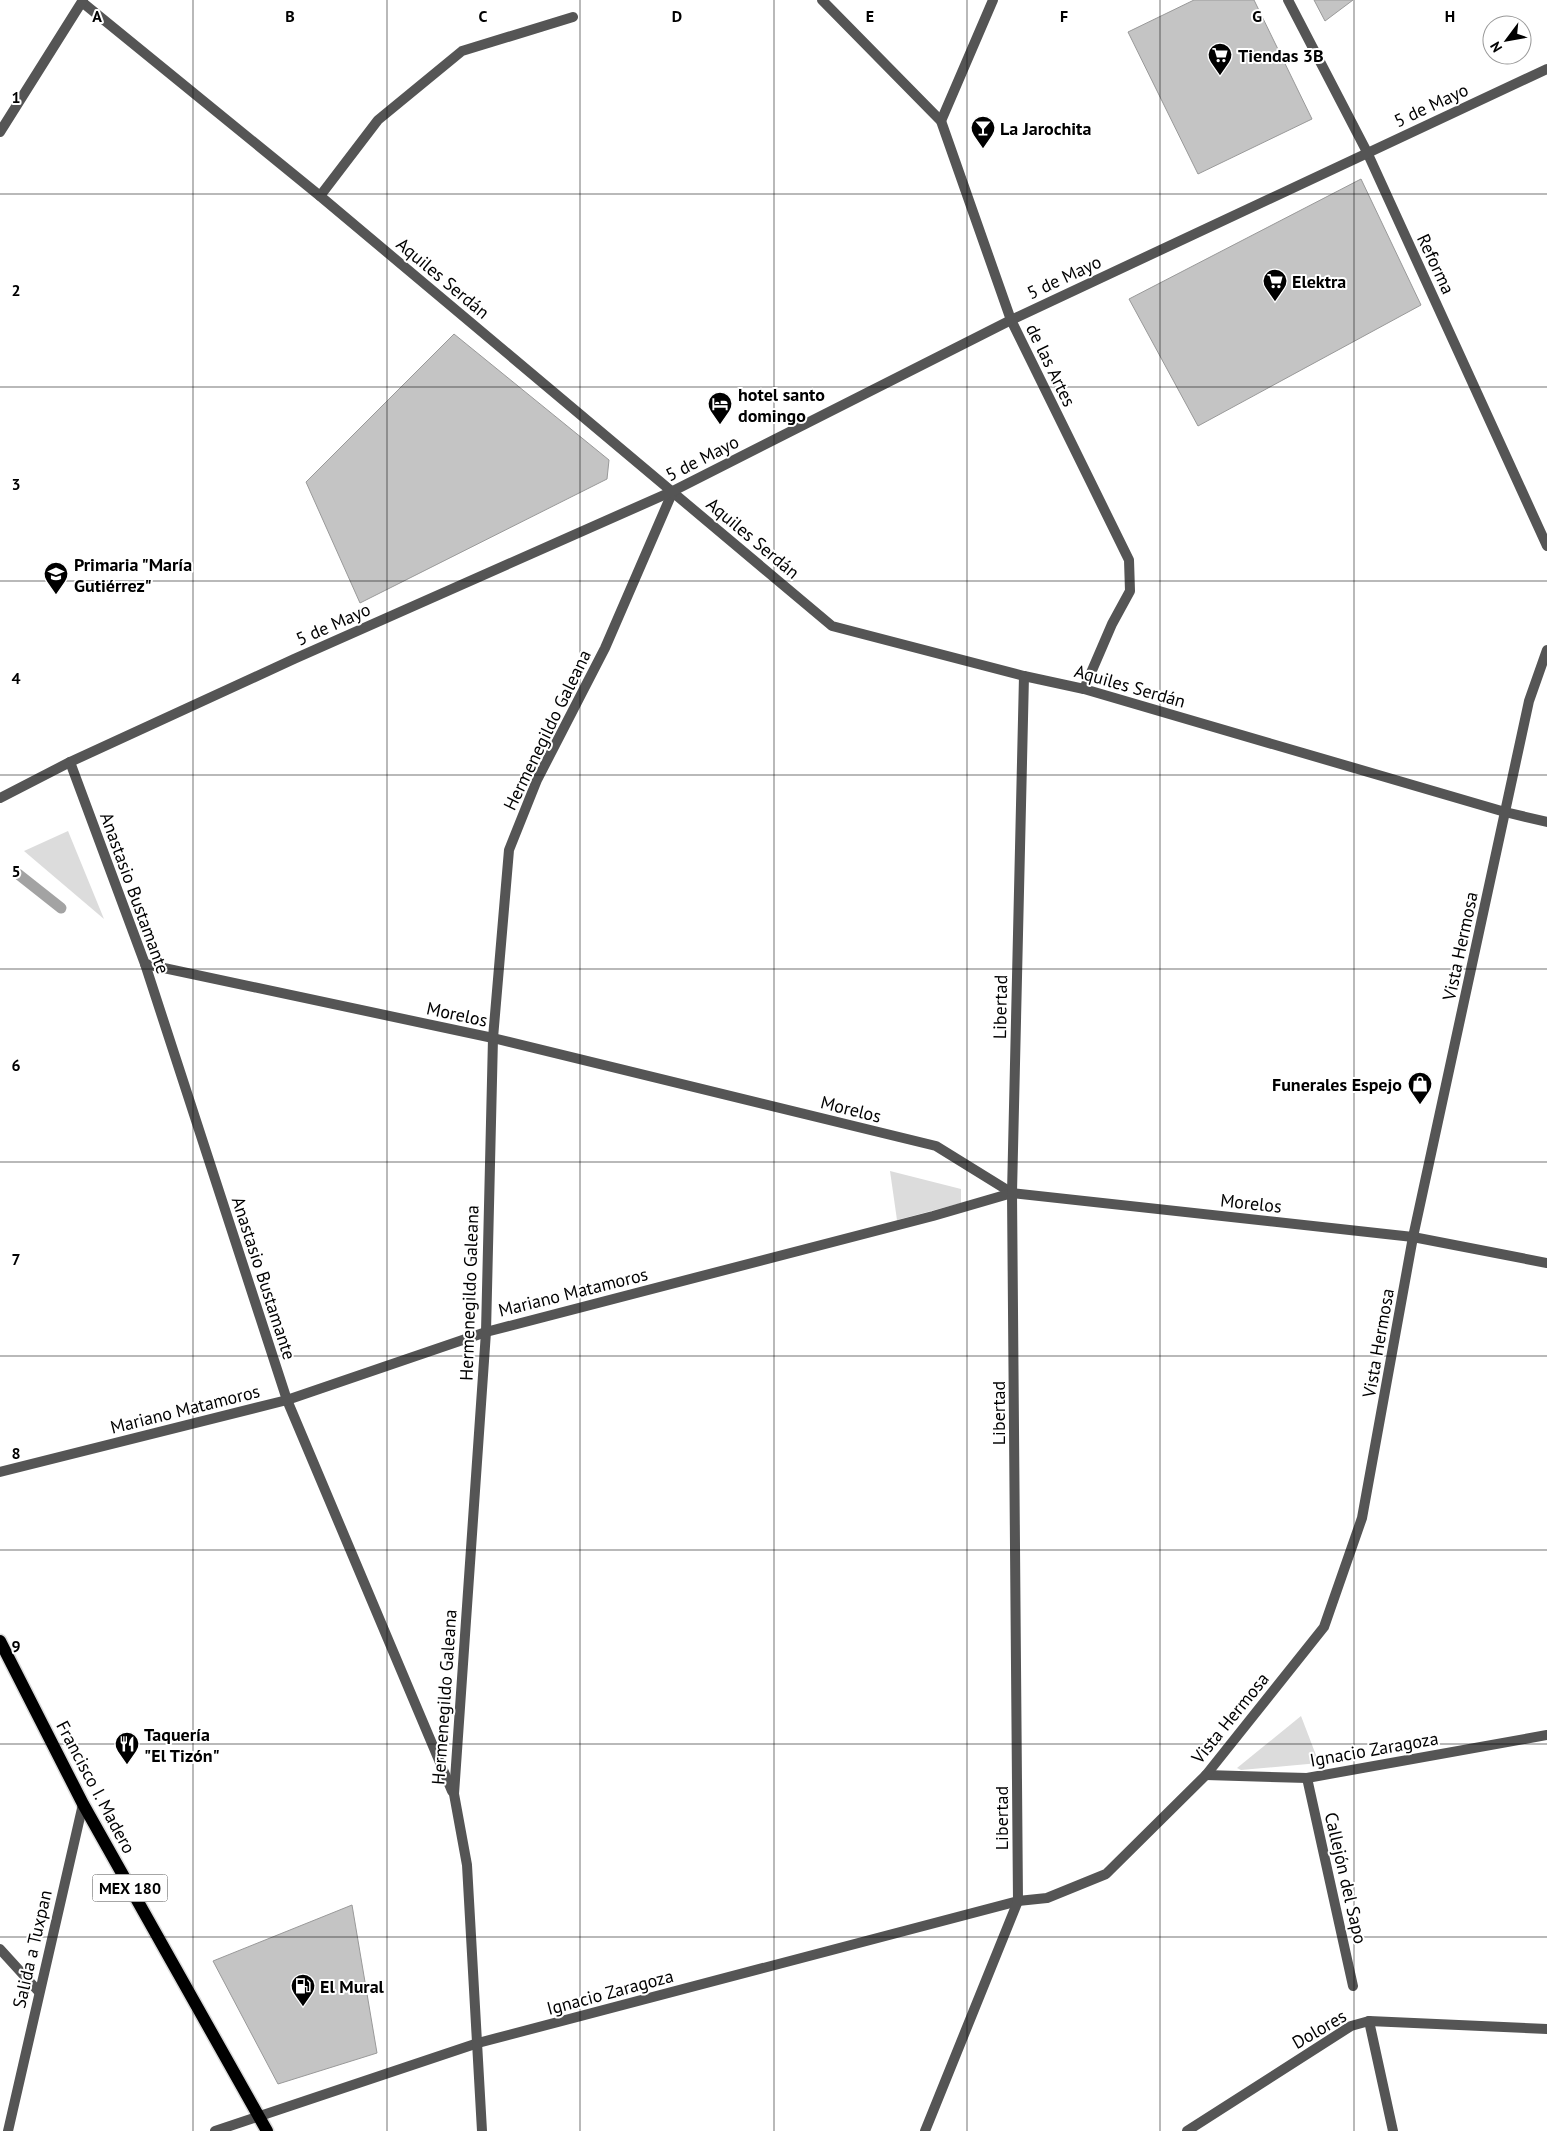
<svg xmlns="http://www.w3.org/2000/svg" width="1547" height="2131" viewBox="0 0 1547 2131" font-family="'PT Sans',sans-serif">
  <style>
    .green { fill: #dcdcdc }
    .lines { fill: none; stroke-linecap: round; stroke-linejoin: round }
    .stream { stroke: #a3a3a3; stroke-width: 11 }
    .building { fill: #c4c4c4; stroke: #999 }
    .primary-casing { stroke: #dbdbdb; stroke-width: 15 }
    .service { stroke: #555; stroke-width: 10 }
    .minor { stroke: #555; stroke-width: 10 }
    .tertiary { stroke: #555; stroke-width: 10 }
    .primary { stroke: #000; stroke-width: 12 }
    .grid { fill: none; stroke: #000; stroke-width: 1; stroke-opacity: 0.55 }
    .labels { text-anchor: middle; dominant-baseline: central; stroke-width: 4; stroke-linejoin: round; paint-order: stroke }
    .shield { fill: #fff; stroke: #4c4c4c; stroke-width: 1 }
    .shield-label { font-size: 16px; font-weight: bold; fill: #000 }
    .poi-label { font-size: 18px; font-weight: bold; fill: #000; stroke: #fff; text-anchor: start }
    .street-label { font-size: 18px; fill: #000; stroke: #fff }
    .grid-label { font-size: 16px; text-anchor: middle; font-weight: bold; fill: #000; stroke: #fff; stroke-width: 4; stroke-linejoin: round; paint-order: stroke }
  </style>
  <rect width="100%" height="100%" fill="#fff"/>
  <g class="green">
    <path d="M68,831L104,919L24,851Z"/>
    <path d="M890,1171L961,1189V1203L897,1220Z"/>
    <path d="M1301,1716L1319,1763L1241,1770L1237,1768Z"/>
  </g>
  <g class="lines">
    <path class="stream" d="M18,874L61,908"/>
  </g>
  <g class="building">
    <path d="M1194,0H1254L1312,119L1198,174L1128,32Z"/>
    <path d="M1314,0H1353L1325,21Z"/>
    <path d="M1361,179L1421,305L1198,426L1129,299Z"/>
    <path d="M454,334L609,460L607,479L360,603L306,482Z"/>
    <path d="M352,1905L377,2053L278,2084L213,1961Z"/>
  </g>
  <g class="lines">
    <defs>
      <path id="primary" d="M0,1641L83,1804L267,2131"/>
    </defs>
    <use href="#primary" class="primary-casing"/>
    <g class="service">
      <path d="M320,196L378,120L462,51L573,17"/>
      <path d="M1307,1778L1353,1986"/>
    </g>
    <g class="minor">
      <path d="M1288,0L1367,152L1547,546"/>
      <path d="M82,2L320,196L832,626L1024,676L1084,689L1505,812L1547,822"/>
      <path d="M941,121L993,0"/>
      <path d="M0,132L83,0"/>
      <path d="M1011,320L1129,560L1130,591L1112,624L1084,689"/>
      <path d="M70,762L145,964L287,1400L452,1791"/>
      <path d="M145,964L493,1038L936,1146L1012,1193L1413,1237L1547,1263"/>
      <path d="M0,1472L287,1400L486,1332L933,1216L1012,1193"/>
      <path d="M1206,1775L1307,1778L1547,1735"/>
      <path d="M0,1949L39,1992"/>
      <path d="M1369,2021L1393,2131"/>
      <path d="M215,2131L478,2043L1018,1901L1047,1898L1106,1874L1206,1775L1324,1627L1362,1518L1413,1237L1529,701L1547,650"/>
      <path d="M482,2131L467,1865L454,1794L486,1332L493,1038L509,850L537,780L605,648L673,491"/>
      <path d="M925,2131L1018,1901L1012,1193L1024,676"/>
      <path d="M1187,2131L1351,2026L1369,2021L1547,2029"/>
    </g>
    <g class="tertiary">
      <path d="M822,0L941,121L1011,320"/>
      <path d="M0,798L70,762L294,659L673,491L1011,320L1547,69"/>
      <path d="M8,2131L83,1804"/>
    </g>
    <use href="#primary" class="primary"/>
  </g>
  <path class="grid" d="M193,0V2131M387,0V2131M580,0V2131M774,0V2131M967,0V2131M1160,0V2131M1354,0V2131M0,194H1547M0,387H1547M0,581H1547M0,775H1547M0,969H1547M0,1162H1547M0,1356H1547M0,1550H1547M0,1744H1547M0,1937H1547"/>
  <defs>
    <symbol id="supermarket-pin" viewBox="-11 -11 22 30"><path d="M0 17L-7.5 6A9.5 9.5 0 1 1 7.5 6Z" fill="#000" stroke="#fff"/><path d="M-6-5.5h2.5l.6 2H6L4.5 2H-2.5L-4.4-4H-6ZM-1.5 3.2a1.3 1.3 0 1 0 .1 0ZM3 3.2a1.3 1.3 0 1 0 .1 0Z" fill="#fff"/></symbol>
    <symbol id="bar-pin" viewBox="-11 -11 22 30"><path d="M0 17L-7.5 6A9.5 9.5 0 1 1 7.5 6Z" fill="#000" stroke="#fff"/><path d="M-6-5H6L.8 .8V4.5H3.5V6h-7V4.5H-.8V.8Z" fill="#fff"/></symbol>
    <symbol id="hotel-pin" viewBox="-11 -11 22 30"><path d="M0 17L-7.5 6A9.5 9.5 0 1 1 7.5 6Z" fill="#000" stroke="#fff"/><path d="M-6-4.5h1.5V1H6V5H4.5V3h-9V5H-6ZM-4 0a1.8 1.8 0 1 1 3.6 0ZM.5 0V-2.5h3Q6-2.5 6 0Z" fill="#fff"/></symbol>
    <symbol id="school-pin" viewBox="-11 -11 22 30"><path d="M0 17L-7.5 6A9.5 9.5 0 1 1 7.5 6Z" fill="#000" stroke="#fff"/><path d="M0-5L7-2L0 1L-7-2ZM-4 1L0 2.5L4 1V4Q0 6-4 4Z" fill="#fff"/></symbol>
    <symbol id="shop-pin" viewBox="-11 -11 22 30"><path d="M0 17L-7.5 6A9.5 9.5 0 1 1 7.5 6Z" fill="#000" stroke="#fff"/><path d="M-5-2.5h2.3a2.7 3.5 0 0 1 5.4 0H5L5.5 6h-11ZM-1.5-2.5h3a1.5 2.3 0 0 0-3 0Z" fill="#fff"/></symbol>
    <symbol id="restaurant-pin" viewBox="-11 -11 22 30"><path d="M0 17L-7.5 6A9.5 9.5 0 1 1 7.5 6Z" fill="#000" stroke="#fff"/><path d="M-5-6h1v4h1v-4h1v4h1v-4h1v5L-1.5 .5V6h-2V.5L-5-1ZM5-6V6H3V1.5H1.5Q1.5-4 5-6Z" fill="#fff"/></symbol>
    <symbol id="fuel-pin" viewBox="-11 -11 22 30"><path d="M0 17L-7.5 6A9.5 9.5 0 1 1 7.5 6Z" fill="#000" stroke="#fff"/><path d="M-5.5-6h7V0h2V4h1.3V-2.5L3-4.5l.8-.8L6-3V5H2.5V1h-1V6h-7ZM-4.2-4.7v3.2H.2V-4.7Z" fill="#fff"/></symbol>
  </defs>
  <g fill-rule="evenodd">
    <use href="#supermarket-pin" x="1206" y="41" width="28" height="38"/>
    <use href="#bar-pin" x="969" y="114" width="28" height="38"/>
    <use href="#supermarket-pin" x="1261" y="267" width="28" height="38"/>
    <use href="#hotel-pin" x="706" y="390" width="28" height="38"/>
    <use href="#school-pin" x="42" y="560" width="28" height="38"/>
    <use href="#shop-pin" x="1406" y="1070" width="28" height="38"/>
    <use href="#restaurant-pin" x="113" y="1730" width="28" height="38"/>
    <use href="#fuel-pin" x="289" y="1972" width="28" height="38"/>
  </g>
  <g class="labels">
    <rect class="shield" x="92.5" y="1874.5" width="75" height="27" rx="4"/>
    <g class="shield-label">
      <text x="130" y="1888">MEX 180</text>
    </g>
    <g class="poi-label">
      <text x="1238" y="55">Tiendas 3B</text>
      <text x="1000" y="128">La Jarochita</text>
      <text x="1292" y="281">Elektra</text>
      <text x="738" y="394">hotel santo<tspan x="738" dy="21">domingo</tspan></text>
      <text x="74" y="564">Primaria "María<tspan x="74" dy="21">Gutiérrez"</tspan></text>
      <text x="1402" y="1084" text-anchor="end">Funerales Espejo</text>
      <text x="144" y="1734">Taquería<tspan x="144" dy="21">"El Tizón"</tspan></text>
      <text x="320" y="1986">El Mural</text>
    </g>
    <g class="street-label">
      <text transform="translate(1431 105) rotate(-25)">5 de Mayo</text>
      <text transform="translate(1436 264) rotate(65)">Reforma</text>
      <text transform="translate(1064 277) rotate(-25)">5 de Mayo</text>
      <text transform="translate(443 278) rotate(40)">Aquiles Serdán</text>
      <text transform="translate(1051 365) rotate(64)">de las Artes</text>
      <text transform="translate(702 458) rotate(-27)">5 de Mayo</text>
      <text transform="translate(753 538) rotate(40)">Aquiles Serdán</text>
      <text transform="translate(333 624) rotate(-24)">5 de Mayo</text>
      <text transform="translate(1130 686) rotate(16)">Aquiles Serdán</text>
      <text transform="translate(547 730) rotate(-64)">Hermenegildo Galeana</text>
      <text transform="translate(135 893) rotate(70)">Anastasio Bustamante</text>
      <text transform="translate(1460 946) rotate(-78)">Vista Hermosa</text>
      <text transform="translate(1000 1007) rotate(-89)">Libertad</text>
      <text transform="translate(457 1014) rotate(12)">Morelos</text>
      <text transform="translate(851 1109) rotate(14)">Morelos</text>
      <text transform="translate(1251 1203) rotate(6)">Morelos</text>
      <text transform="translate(264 1278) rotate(72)">Anastasio Bustamante</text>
      <text transform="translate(573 1292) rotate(-14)">Mariano Matamoros</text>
      <text transform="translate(469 1293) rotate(-88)">Hermenegildo Galeana</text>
      <text transform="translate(1378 1343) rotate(-80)">Vista Hermosa</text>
      <text transform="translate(185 1409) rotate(-14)">Mariano Matamoros</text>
      <text transform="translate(998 1413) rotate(-90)">Libertad</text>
      <text transform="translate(444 1697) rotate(-86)">Hermenegildo Galeana</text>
      <text transform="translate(1230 1718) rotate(-51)">Vista Hermosa</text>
      <text transform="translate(1374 1749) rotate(-10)">Ignacio Zaragoza</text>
      <text transform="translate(96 1787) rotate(62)">Francisco I. Madero</text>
      <text transform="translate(1001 1818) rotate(-90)">Libertad</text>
      <text transform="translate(1346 1878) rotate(77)">Callejón del Sapo</text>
      <text transform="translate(32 1949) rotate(-77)">Salida a Tuxpan</text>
      <text transform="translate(610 1992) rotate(-15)">Ignacio Zaragoza</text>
      <text transform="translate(1319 2029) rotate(-30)">Dolores</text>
    </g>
  </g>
  <g class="grid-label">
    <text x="97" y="22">A</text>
    <text x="290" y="22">B</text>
    <text x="483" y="22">C</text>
    <text x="677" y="22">D</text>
    <text x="870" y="22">E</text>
    <text x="1064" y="22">F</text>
    <text x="1257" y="22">G</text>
    <text x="1450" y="22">H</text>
    <text x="16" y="103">1</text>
    <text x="16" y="296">2</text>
    <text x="16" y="490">3</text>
    <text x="16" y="684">4</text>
    <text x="16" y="877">5</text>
    <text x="16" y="1071">6</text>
    <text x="16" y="1265">7</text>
    <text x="16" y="1459">8</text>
    <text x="16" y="1652">9</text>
  </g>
  <g transform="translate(1507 40) rotate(238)"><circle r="24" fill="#ffffff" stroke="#999999"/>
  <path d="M0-4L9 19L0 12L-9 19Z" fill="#000000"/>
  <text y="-8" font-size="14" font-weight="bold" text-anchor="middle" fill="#000000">N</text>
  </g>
</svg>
